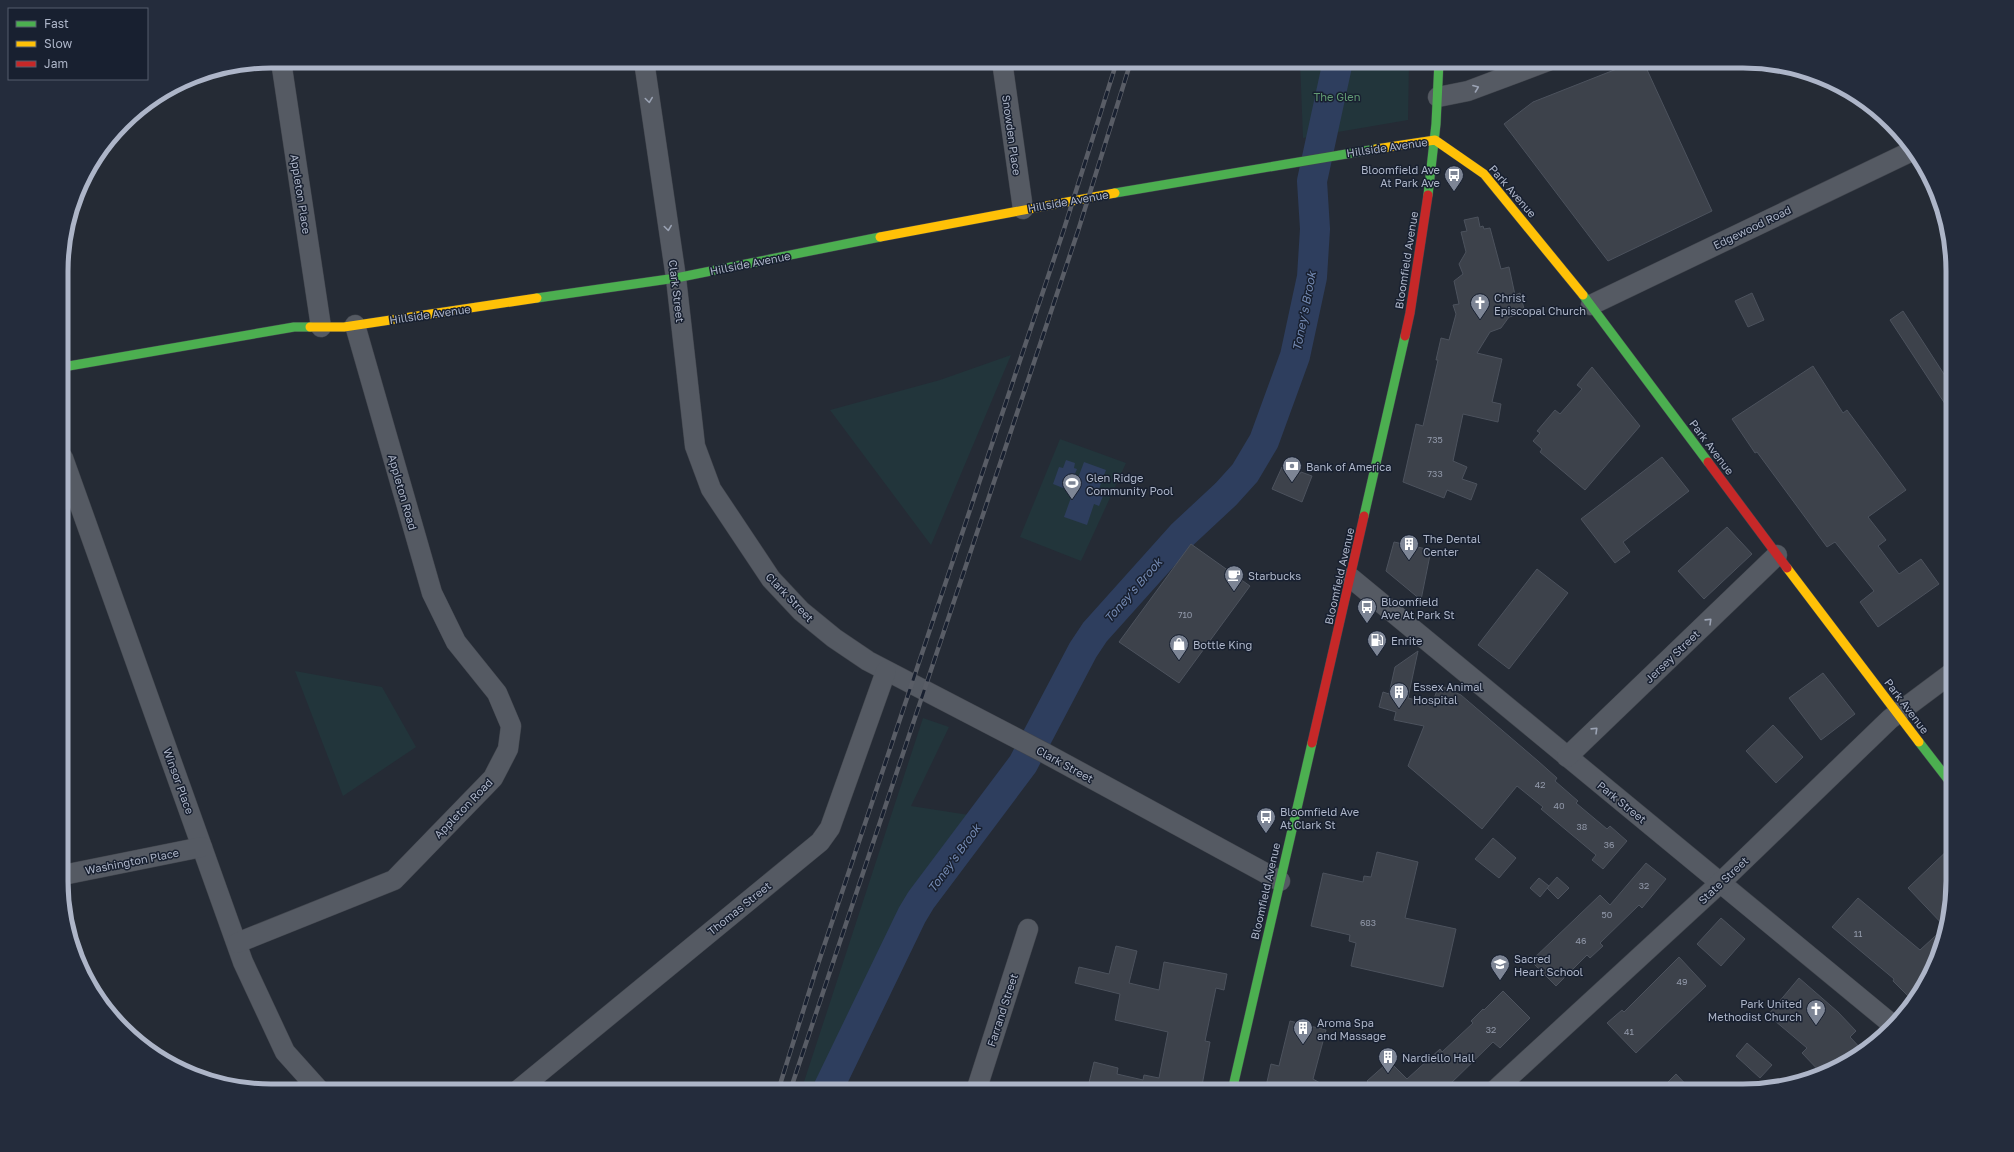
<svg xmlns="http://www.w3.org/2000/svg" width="2014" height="1152" viewBox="0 0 2014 1152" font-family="'Golos Text',sans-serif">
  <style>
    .green { fill: #22353b }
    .water { fill: #2e3e5e }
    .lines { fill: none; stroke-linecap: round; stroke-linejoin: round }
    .river { stroke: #2e3e5e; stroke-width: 30 }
    .building { fill: #3d424b; stroke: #4c525d }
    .street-casing { stroke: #41454d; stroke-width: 21 }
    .fast-casing { stroke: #41454d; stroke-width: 10 }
    .slow-casing { stroke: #41454d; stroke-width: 10 }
    .jam-casing { stroke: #41454d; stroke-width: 10 }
    .street { stroke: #555a63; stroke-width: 20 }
    .fast { stroke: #4caf50; stroke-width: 9 }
    .slow { stroke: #ffc107; stroke-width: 9 }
    .jam { stroke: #c62828; stroke-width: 9 }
    .rail-casing { stroke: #595d66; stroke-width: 4.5 }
    .rail { stroke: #182030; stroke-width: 3; stroke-dasharray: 9; stroke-linecap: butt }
    .oneway { stroke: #9ba3b4 }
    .labels { text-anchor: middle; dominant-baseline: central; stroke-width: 3; stroke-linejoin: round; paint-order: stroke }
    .number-label { font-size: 9px; fill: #9198a9 }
    .park-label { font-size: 11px; fill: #629b74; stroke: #182030 }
    .street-label { font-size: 11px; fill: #adb5c8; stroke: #182030 }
    .poi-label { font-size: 11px; fill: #adb5c8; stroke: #182030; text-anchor: start }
    .water-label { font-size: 12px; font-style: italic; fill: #7389b2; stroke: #182030 }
    .rim { fill: none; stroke: #adb5c8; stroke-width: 5 }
  </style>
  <rect width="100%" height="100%" fill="#252b35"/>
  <g class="green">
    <path d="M1300,61H1409L1408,120L1303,138Z"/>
    <path d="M1011,355L931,545L830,410L940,380Z"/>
    <path d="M1060,439L1126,463L1081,561L1020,537Z"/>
    <path d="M295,671L382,687L416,747L343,796Z"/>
    <path d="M923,718L949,727L911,806L969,815L983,827L921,908L833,1091H801Z"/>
  </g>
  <path class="water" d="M1066,460L1075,463L1074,468L1077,469L1074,476L1078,478L1084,462L1106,470L1099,489L1105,491L1099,506L1094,504L1087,525L1064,517L1073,492L1053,484L1059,467L1063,468Z"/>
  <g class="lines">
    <path class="river" d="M827,1091L912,915L921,900L1023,764L1083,650L1095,632L1182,535L1226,494L1245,473L1264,441L1295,356L1312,277L1315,229L1312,181L1338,61"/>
  </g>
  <g class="building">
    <path d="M1637,61H1643L1712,211L1608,261L1504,124L1533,102Z"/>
    <path d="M1478,217L1480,227L1483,226L1484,229L1490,228L1501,269L1509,267L1515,295L1520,293L1525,313L1509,317L1501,328L1490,332L1477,353L1502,359L1492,402L1501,404L1498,422L1463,414L1453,461L1467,467L1462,479L1477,484L1471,500L1447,490L1444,498L1403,482L1416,424L1423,426L1438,360H1436L1441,338L1449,340L1456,314L1453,305L1459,304L1454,281L1463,274L1459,264L1466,252L1461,232L1467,231L1464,220Z"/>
    <path d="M1752,293L1764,320L1748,327L1735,301Z"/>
    <path d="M1903,311L1953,388V416L1890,320Z"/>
    <path d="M1813,366L1843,413L1847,410L1906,490L1868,517L1886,540L1878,546L1899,574L1921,559L1939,584L1878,627L1860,602L1874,591L1835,542L1827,547L1757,452L1755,453L1732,419Z"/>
    <path d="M1592,367L1640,426L1585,490L1540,452L1542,449L1533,441L1540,433L1537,431L1555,410L1560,414L1582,389L1577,385Z"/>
    <path d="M1662,457L1689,491L1623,542L1630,552L1615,563L1581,519Z"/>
    <path d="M1282,467L1300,474L1301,472L1312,476L1302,502L1272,489Z"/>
    <path d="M1727,527L1752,554L1704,599L1678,571Z"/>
    <path d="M1394,542L1431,550L1421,600L1386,571Z"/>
    <path d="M1191,544L1250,586L1179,683L1119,642Z"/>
    <path d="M1537,569L1568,593L1509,669L1478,645Z"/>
    <path d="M1418,651L1408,698L1432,704L1439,685L1461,695L1538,761L1557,778L1555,781L1578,801L1576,803L1607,829L1610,826L1627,841L1603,869L1592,860L1596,855L1541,809L1543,807L1517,786L1482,829L1408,766L1424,726L1394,720L1396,712L1379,707L1383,692L1389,694L1395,667Z"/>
    <path d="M1823,673L1855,714L1821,740L1789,698Z"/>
    <path d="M1773,725L1803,757L1776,783L1746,751Z"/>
    <path d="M1493,838L1516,858L1499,878L1475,859Z"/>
    <path d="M1953,845V894L1946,935L1925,986L1913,1001L1893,981L1894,979L1832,927L1858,898L1920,950L1945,927L1908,888Z"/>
    <path d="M1377,852L1418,862L1405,918L1456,929L1443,987L1351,966L1356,943L1349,941L1350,935L1311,926L1323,873L1363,882L1364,876L1371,877Z"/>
    <path d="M1646,863L1666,879L1642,908L1639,905L1600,943L1603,946L1590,958L1587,955L1556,986L1531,961L1600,895L1610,905Z"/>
    <path d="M1557,877L1569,888L1558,899L1547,888Z"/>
    <path d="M1539,878L1549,886L1540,897L1530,888Z"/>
    <path d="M1721,918L1745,939L1721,966L1697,944Z"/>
    <path d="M1116,946L1137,951L1129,983L1159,990L1164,962L1227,974L1224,990L1216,988L1205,1041L1210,1042L1201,1091H1087L1094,1062L1118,1068L1117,1074L1143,1080L1144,1075L1159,1078L1168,1032L1115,1020L1120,994L1075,983L1079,967L1109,974Z"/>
    <path d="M1679,957L1706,986L1636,1053L1607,1023L1622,1010L1624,1012Z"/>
    <path d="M1799,978L1838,1012L1856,1031L1850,1037L1864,1052L1833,1068L1831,1066L1822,1074L1802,1053L1807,1048L1768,1015Z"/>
    <path d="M1503,991L1530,1018L1500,1048L1493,1042L1443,1091H1363L1370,1084L1367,1081L1385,1065L1387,1067L1391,1063L1407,1079L1440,1049L1442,1052L1473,1023L1471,1021L1483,1009L1484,1010Z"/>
    <path d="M1290,1021L1326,1030L1313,1079L1334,1091H1265L1271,1064L1279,1066Z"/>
    <path d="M1747,1043L1772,1065L1760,1078L1736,1056Z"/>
    <path d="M1676,1074L1692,1091H1659Z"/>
  </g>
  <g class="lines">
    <defs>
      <g id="street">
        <path d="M281,61L321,327"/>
        <path d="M644,61L676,278L695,446L711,489L771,579L801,611L834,638L868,661L1043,752L1280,881"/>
        <path d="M1002,61L1023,209"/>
        <path d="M1438,97L1468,91L1548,61"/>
        <path d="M1591,305L1914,150"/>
        <path d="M63,458L243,962L285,1052L320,1091"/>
        <path d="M1351,578L1894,1026"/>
        <path d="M1567,757L1777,555"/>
        <path d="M63,875L202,847"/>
        <path d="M237,943L394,880L493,778L508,749L511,726L497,693L456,642L432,593L355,325"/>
        <path d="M517,1091L820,842L830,828L886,671"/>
        <path d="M976,1091L1028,929"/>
        <path d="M1494,1091L1719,884L1890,719L1953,672"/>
      </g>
      <g id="fast">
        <path d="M1115,193L1376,149"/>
        <path d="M1428,195L1436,124L1439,61"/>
        <path d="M1583,295L1708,462"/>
        <path d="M537,298L676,278L880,237"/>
        <path d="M63,367L294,327H310"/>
        <path d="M1364,516L1405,336"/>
        <path d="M1919,742L1953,786"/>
        <path d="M1232,1091L1312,743"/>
      </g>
      <g id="slow">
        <path d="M1376,149L1435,140L1484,174L1583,295"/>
        <path d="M880,237L1115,193"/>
        <path d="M310,327H344L537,298"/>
        <path d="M1787,568L1919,742"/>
      </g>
      <g id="jam">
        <path d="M1405,336L1410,313L1428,195"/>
        <path d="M1708,462L1787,568"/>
        <path d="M1312,743L1364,516"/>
      </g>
    </defs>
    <use href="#street" class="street-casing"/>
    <use href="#fast" class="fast-casing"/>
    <use href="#slow" class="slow-casing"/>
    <use href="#jam" class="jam-casing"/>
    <use href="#street" class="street"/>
    <use href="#fast" class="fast"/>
    <use href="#slow" class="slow"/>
    <use href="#jam" class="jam"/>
    <defs>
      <g id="rail">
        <path d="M778,1091L816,970L1064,229L1117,61"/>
        <path d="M790,1091L1078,231L1131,61"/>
      </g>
    </defs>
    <use href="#rail" class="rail-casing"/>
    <use href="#rail" class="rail"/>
  </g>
  <defs><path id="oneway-chevron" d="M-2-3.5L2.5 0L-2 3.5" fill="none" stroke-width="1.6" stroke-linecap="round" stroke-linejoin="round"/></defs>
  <g class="oneway">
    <use href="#oneway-chevron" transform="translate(1476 88) rotate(-21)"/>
    <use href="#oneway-chevron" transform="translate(649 100) rotate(82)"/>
    <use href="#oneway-chevron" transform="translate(668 228) rotate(82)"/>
    <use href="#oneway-chevron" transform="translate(1709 621) rotate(-44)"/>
    <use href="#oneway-chevron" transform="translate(1595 730) rotate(-44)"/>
  </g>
  <defs>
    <symbol id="bus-pin" viewBox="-11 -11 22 30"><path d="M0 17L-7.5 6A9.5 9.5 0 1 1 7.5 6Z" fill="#7d8595" stroke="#182030"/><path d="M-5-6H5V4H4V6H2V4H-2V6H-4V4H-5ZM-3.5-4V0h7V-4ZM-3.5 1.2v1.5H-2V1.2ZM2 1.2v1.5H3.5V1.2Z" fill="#fff"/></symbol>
    <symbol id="church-pin" viewBox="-11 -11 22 30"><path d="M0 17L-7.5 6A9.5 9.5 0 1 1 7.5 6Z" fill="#7d8595" stroke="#182030"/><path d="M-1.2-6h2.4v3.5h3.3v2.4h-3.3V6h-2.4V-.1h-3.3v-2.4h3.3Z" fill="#fff"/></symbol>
    <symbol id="bank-pin" viewBox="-11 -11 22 30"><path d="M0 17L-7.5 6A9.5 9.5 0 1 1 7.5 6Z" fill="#7d8595" stroke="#182030"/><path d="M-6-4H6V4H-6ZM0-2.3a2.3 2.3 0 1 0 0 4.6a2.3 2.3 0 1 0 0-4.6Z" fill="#fff"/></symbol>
    <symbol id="stadium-pin" viewBox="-11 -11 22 30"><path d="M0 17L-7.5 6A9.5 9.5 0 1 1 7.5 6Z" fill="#7d8595" stroke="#182030"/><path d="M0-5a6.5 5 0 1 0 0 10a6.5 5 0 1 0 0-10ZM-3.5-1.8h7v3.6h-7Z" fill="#fff"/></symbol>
    <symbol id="building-pin" viewBox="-11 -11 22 30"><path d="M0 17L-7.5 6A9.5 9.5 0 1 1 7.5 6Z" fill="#7d8595" stroke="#182030"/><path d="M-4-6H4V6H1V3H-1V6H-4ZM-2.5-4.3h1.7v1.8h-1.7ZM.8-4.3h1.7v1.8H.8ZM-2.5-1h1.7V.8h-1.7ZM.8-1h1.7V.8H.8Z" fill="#fff"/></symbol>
    <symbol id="cafe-pin" viewBox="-11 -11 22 30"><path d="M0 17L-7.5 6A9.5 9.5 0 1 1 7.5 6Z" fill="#7d8595" stroke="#182030"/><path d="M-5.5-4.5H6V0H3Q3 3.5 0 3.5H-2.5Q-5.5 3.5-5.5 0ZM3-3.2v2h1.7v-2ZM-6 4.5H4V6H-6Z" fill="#fff"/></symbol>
    <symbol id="fuel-pin" viewBox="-11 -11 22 30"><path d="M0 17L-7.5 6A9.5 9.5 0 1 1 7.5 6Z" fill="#7d8595" stroke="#182030"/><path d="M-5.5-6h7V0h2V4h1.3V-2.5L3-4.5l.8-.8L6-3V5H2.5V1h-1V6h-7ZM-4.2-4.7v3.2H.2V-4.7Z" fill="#fff"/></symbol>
    <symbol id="shop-pin" viewBox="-11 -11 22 30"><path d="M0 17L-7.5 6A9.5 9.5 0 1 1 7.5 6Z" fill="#7d8595" stroke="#182030"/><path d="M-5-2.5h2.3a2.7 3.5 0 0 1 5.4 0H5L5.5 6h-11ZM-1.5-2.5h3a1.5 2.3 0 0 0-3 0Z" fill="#fff"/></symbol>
    <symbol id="school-pin" viewBox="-11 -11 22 30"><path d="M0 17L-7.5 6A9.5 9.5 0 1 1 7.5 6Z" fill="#7d8595" stroke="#182030"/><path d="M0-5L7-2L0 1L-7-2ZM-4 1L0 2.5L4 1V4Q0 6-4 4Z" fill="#fff"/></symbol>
  </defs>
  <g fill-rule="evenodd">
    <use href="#bus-pin" x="1443" y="164" width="22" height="30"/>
    <use href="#church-pin" x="1469" y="292" width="22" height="30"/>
    <use href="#bank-pin" x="1281" y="455" width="22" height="30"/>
    <use href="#stadium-pin" x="1061" y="472" width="22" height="30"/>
    <use href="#building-pin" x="1398" y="533" width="22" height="30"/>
    <use href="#cafe-pin" x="1223" y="564" width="22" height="30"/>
    <use href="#bus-pin" x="1356" y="596" width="22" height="30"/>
    <use href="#fuel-pin" x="1366" y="629" width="22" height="30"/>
    <use href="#shop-pin" x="1168" y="633" width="22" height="30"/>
    <use href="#building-pin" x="1388" y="681" width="22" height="30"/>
    <use href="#bus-pin" x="1255" y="806" width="22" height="30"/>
    <use href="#school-pin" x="1489" y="953" width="22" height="30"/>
    <use href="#church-pin" x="1805" y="998" width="22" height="30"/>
    <use href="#building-pin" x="1292" y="1017" width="22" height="30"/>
    <use href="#building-pin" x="1377" y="1046" width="22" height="30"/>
  </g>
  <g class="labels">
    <g class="number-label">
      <text x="1435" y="439">735</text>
      <text x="1435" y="473">733</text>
      <text x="1185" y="614">710</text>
      <text x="1540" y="784">42</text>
      <text x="1559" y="805">40</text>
      <text x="1582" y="826">38</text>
      <text x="1609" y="844">36</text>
      <text x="1644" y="885">32</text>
      <text x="1607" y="914">50</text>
      <text x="1368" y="922">683</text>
      <text x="1858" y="933">11</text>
      <text x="1581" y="940">46</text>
      <text x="1682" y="981">49</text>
      <text x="1491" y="1029">32</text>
      <text x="1629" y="1031">41</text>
    </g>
    <g class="park-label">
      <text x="1337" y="96">The Glen</text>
    </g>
    <g class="street-label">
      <text transform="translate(1012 135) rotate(82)">Snowden Place</text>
      <text transform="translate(1387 147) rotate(-8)">Hillside Avenue</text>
      <text transform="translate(1513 191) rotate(49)">Park Avenue</text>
      <text transform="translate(301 194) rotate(81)">Appleton Place</text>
      <text transform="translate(1068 201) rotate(-10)">Hillside Avenue</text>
      <text transform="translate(1752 227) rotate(-26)">Edgewood Road</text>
      <text transform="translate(1406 260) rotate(-81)">Bloomfield Avenue</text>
      <text transform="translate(750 263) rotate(-11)">Hillside Avenue</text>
      <text transform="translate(677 291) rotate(83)">Clark Street</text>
      <text transform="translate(430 314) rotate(-8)">Hillside Avenue</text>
      <text transform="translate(1712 447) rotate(53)">Park Avenue</text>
      <text transform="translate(403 492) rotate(74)">Appleton Road</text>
      <text transform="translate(1339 576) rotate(-77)">Bloomfield Avenue</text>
      <text transform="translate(790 597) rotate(46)">Clark Street</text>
      <text transform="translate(1672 656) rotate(-44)">Jersey Street</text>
      <text transform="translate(1907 706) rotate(53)">Park Avenue</text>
      <text transform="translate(1065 764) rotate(29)">Clark Street</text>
      <text transform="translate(179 781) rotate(70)">Winsor Place</text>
      <text transform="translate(1622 802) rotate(39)">Park Street</text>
      <text transform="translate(463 808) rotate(-46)">Appleton Road</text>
      <text transform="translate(132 861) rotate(-11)">Washington Place</text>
      <text transform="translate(1723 880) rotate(-43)">State Street</text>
      <text transform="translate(1265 891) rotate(-77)">Bloomfield Avenue</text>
      <text transform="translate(739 908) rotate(-39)">Thomas Street</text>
      <text transform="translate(1002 1010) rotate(-72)">Farrand Street</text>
    </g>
    <g class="poi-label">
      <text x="1440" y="169" text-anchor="end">Bloomfield Ave<tspan x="1440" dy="13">At Park Ave</tspan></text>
      <text x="1494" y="297">Christ<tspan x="1494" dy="13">Episcopal Church</tspan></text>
      <text x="1306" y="466">Bank of America</text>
      <text x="1086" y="477">Glen Ridge<tspan x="1086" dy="13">Community Pool</tspan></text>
      <text x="1423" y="538">The Dental<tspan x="1423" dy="13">Center</tspan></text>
      <text x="1248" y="575">Starbucks</text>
      <text x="1381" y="601">Bloomfield<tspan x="1381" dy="13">Ave At Park St</tspan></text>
      <text x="1391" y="640">Enrite</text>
      <text x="1193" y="644">Bottle King</text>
      <text x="1413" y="686">Essex Animal<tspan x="1413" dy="13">Hospital</tspan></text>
      <text x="1280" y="811">Bloomfield Ave<tspan x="1280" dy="13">At Clark St</tspan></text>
      <text x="1514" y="958">Sacred<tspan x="1514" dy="13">Heart School</tspan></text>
      <text x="1802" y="1003" text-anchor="end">Park United<tspan x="1802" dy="13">Methodist Church</tspan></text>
      <text x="1317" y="1022">Aroma Spa<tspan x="1317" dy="13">and Massage</tspan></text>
      <text x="1402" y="1057">Nardiello Hall</text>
    </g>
    <g class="water-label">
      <text transform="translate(1304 311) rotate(-79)">Toney's Brook</text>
      <text transform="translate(1133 590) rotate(-49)">Toney's Brook</text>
      <text transform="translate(954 858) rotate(-54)">Toney's Brook</text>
    </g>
  </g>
  <path d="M0 0H2014V1152H0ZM271 68H1743A203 203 0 0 1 1946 271V881A203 203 0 0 1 1743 1084H271A203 203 0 0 1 68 881V271A203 203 0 0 1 271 68Z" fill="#242c3c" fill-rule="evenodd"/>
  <path class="rim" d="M271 68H1743A203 203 0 0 1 1946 271V881A203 203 0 0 1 1743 1084H271A203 203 0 0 1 68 881V271A203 203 0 0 1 271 68Z"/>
  <rect x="8" y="8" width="140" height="72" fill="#182030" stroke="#545c6d"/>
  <rect x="16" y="21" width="20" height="6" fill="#4caf50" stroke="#545c6d"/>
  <text x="44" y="28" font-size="12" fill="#adb5c8">Fast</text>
  <rect x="16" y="41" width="20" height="6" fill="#ffc107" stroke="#545c6d"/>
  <text x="44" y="48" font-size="12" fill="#adb5c8">Slow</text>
  <rect x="16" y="61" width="20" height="6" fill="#c62828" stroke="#545c6d"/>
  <text x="44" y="68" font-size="12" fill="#adb5c8">Jam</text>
</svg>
